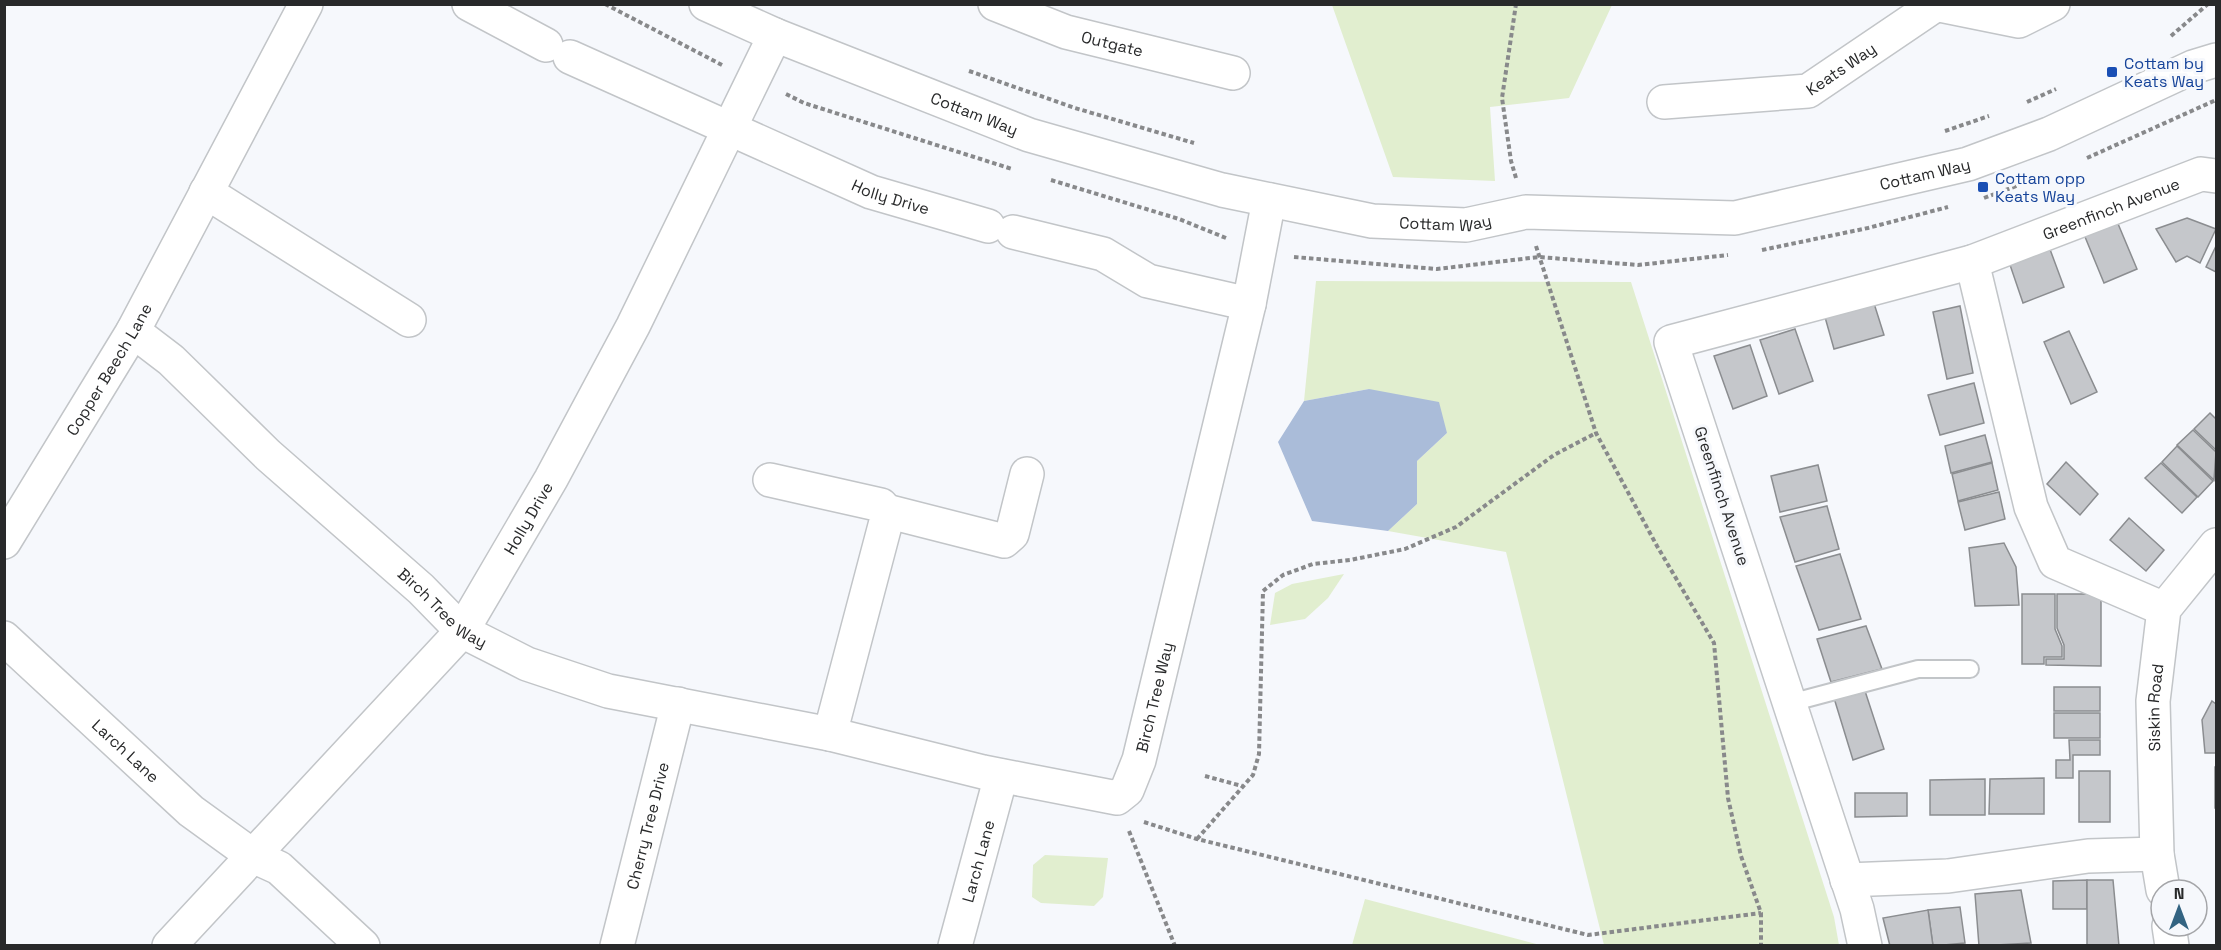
<svg xmlns="http://www.w3.org/2000/svg" width="2221" height="950" viewBox="0 0 2221 950" font-family="'Space Grotesk',sans-serif">
  <style>
    .green { fill: #e1eecf }
    .water { fill: #aabcd9 }
    .building { fill: #c5c7cb; stroke: #8b8d90; stroke-width: 1.5 }
    .lines { fill: none; stroke-linecap: round; stroke-linejoin: round }
    .lane-casing { stroke: #c2c5c8; stroke-width: 20 }
    .street-casing { stroke: #c2c5c8; stroke-width: 36 }
    .secondary-casing { stroke: #c2c5c8; stroke-width: 36 }
    .path { stroke: #88898b; stroke-width: 4; stroke-dasharray: 4.5 3; stroke-linecap: butt }
    .lane { stroke: #fff; stroke-width: 16 }
    .street { stroke: #fff; stroke-width: 33 }
    .secondary { stroke: #fff; stroke-width: 33 }
    .transit-dot { fill: #1a4fb4; stroke: #f6f8fc; stroke-width: 2 }
    .labels { text-anchor: middle; dominant-baseline: central; stroke-width: 6; stroke-linejoin: round; paint-order: stroke }
    .street-label { font-size: 16px; fill: #28292a; stroke: #f6f8fc }
    .transit-label { font-size: 16px; fill: #164399; stroke: #f6f8fc; text-anchor: start }
  </style>
  <rect width="100%" height="100%" fill="#f6f8fc"/>
  <g class="green">
    <path d="M1332,5V4L1612,5L1569,98L1490,107L1495,181L1393,177Z"/>
    <path d="M1316,281L1631,282L1834,917L1839,945H1604L1506,552L1388,531L1417,504V461L1447,433L1369,389L1304,401Z"/>
    <path d="M1344,574L1328,598L1305,619L1270,625L1275,593L1292,584Z"/>
    <path d="M1045,855L1108,858L1103,897L1094,906L1041,903L1032,897L1033,865Z"/>
    <path d="M1365,899L1540,945H1352Z"/>
  </g>
  <path class="water" d="M1369,389L1439,402L1447,433L1417,461V504L1388,531L1312,521L1278,442L1304,401Z"/>
  <g class="building">
    <path d="M2187,218L2216,229L2200,263L2187,256L2176,262L2156,229Z"/>
    <path d="M2116,219L2137,269L2104,283L2083,232Z"/>
    <path d="M2048,244L2064,287L2023,303L2008,259Z"/>
    <path d="M2216,246V272L2206,267Z"/>
    <path d="M1872,297L1884,335L1834,349L1823,310Z"/>
    <path d="M1960,306L1973,373L1947,379L1933,312Z"/>
    <path d="M1795,329L1813,381L1779,394L1760,340Z"/>
    <path d="M2069,331L2097,392L2071,404L2044,342Z"/>
    <path d="M1750,345L1767,396L1733,409L1714,356Z"/>
    <path d="M1974,383L1984,423L1940,435L1928,395Z"/>
    <path d="M2210,413L2216,419V450L2194,429Z"/>
    <path d="M2193,430L2216,452L2214,480L2177,445Z"/>
    <path d="M1985,435L1992,462L1951,473L1945,446Z"/>
    <path d="M2177,446L2213,481L2198,497L2162,462Z"/>
    <path d="M2066,462L2098,494L2080,515L2047,484Z"/>
    <path d="M1992,463L1998,490L1958,501L1952,474Z"/>
    <path d="M2161,463L2197,497L2182,513L2145,478Z"/>
    <path d="M1818,465L1827,501L1780,512L1771,476Z"/>
    <path d="M1999,492L2005,519L1965,530L1958,502Z"/>
    <path d="M1827,506L1839,549L1795,562L1780,517Z"/>
    <path d="M2129,518L2164,550L2146,571L2110,540Z"/>
    <path d="M2004,543L2016,567L2019,605L1975,606L1969,548Z"/>
    <path d="M1840,554L1861,619L1819,630L1796,566Z"/>
    <path d="M2022,594H2055V629L2062,646V657H2044V664H2022Z"/>
    <path d="M2057,594H2101V666L2046,665V659H2064V645L2057,628Z"/>
    <path d="M1866,626L1882,669L1831,682L1817,639Z"/>
    <rect x="2054" y="687" width="46" height="24"/>
    <path d="M1865,691L1884,749L1853,760L1834,698Z"/>
    <path d="M2212,701L2216,704V753H2205L2202,720Z"/>
    <rect x="2054" y="713" width="46" height="25"/>
    <path d="M2069,740H2100V755H2073V778H2056V760H2070Z"/>
    <rect x="2215" y="767" width="1" height="41"/>
    <rect x="2079" y="771" width="31" height="51"/>
    <path d="M2044,778V814H1989L1990,779Z"/>
    <path d="M1985,779V815H1930V780Z"/>
    <path d="M1855,793H1907V816L1855,817Z"/>
    <path d="M2087,880V909H2053V881Z"/>
    <path d="M2087,880H2113L2119,946H2087Z"/>
    <path d="M2021,890L2031,943L1979,946L1975,894Z"/>
    <path d="M1960,907L1965,943L1933,946L1928,910Z"/>
    <path d="M1928,910L1933,946H1890L1883,918Z"/>
  </g>
  <g class="lines">
    <defs>
      <path id="lane" d="M1790,703L1918,669H1970"/>
      <g id="street">
        <path d="M469,4L546,45"/>
        <path id="s1" d="M995,4L1066,32L1233,73"/>
        <path d="M1935,4L2019,21L2053,4"/>
        <path id="s2" d="M570,57L871,192L988,226"/>
        <path id="s3" d="M1664,102L1808,91L1935,5"/>
        <path d="M206,192L409,320"/>
        <path d="M1013,232L1103,254L1148,281L1249,304"/>
        <path d="M1972,262L2031,507L2055,562L2164,609"/>
        <path id="s4" d="M133,331L171,360L268,455L421,589L462,631L527,664L608,691L830,734L983,772L1117,798L1127,790L1139,760L1249,304L1269,200"/>
        <path d="M770,480L881,505L888,514L830,734"/>
        <path d="M886,511L1004,541L1012,534L1027,474"/>
        <path id="s5" d="M4,542L133,331L306,4"/>
        <path id="s6" d="M4,638L191,811L253,856L279,868L363,946"/>
        <path d="M1847,880L1948,876L2088,856L2157,854"/>
        <path id="s7" d="M2163,890L2157,854L2153,701L2164,609L2216,545"/>
        <path d="M2169,926L2172,946"/>
        <path id="s8" d="M169,946L462,631L551,479L633,326L775,35"/>
        <path id="s9" d="M617,946L678,704"/>
        <path id="s10" d="M955,946L1001,776"/>
        <path id="s11" d="M1865,946L1857,909L1671,342L1972,262L2201,174L2216,176"/>
      </g>
      <g id="secondary">
        <path id="s12" d="M706,4L775,35L1029,135L1222,190L1372,221L1466,225L1526,212L1735,218L1968,164L2049,134L2193,67L2216,60"/>
      </g>
    </defs>
    <use href="#lane" class="lane-casing"/>
    <use href="#street" class="street-casing"/>
    <use href="#secondary" class="secondary-casing"/>
    <g class="path">
      <path d="M605,4L722,65"/>
      <path d="M2171,36L2208,4"/>
      <path d="M969,71L1075,108L1194,143"/>
      <path d="M786,94L804,103L1012,169"/>
      <path d="M2027,102L2056,89"/>
      <path d="M1945,131L1989,116"/>
      <path d="M2087,158L2216,100"/>
      <path d="M1516,178L1511,161L1502,98L1516,4"/>
      <path d="M1051,180L1179,219L1226,238"/>
      <path d="M1984,198L2019,185"/>
      <path d="M1536,246L1596,433L1657,546L1714,643L1728,798L1741,856L1761,913V946"/>
      <path d="M1762,250L1868,228L1948,207"/>
      <path d="M1294,257L1437,269L1539,257L1638,265L1728,255"/>
      <path d="M1205,776L1242,786"/>
      <path d="M1144,822L1197,839L1588,935L1761,913"/>
      <path d="M1129,831L1175,946"/>
      <path d="M1197,839L1253,775L1259,754L1263,591L1283,575L1313,564L1350,560L1405,549L1456,527L1554,455L1596,433"/>
    </g>
    <use href="#lane" class="lane"/>
    <use href="#street" class="street"/>
    <use href="#secondary" class="secondary"/>
  </g>
  <g class="transit-dot">
    <rect x="2106" y="66" width="12" height="12" rx="3"/>
    <rect x="1977" y="181" width="12" height="12" rx="3"/>
  </g>
  <g class="labels">
    <g class="street-label">
      <text stroke="none"><textPath href="#s1" startOffset="124">Outgate</textPath></text>
      <text stroke="none"><textPath href="#s3" startOffset="184">Keats Way</textPath></text>
      <text stroke="none"><textPath href="#s12" startOffset="290">Cottam Way</textPath></text>
      <text stroke="none"><textPath href="#s12" startOffset="1262">Cottam Way</textPath></text>
      <text stroke="none"><textPath href="#s2" startOffset="350">Holly Drive</textPath></text>
      <text stroke="none"><textPath href="#s11" startOffset="1095">Greenfinch Avenue</textPath></text>
      <text stroke="none"><textPath href="#s12" startOffset="776">Cottam Way</textPath></text>
      <text stroke="none"><textPath href="#s5" startOffset="202">Copper Beech Lane</textPath></text>
      <text transform="translate(1722 496) rotate(72)">Greenfinch Avenue</text>
      <text stroke="none"><textPath href="#s8" startOffset="561">Holly Drive</textPath></text>
      <text stroke="none"><textPath href="#s4" startOffset="416">Birch Tree Way</textPath></text>
      <text stroke="none"><textPath href="#s4" startOffset="1234">Birch Tree Way</textPath></text>
      <text stroke="none"><textPath href="#s7" startOffset="183">Siskin Road</textPath></text>
      <text stroke="none"><textPath href="#s6" startOffset="166">Larch Lane</textPath></text>
      <text stroke="none"><textPath href="#s9" startOffset="124">Cherry Tree Drive</textPath></text>
      <text stroke="none"><textPath href="#s10" startOffset="88">Larch Lane</textPath></text>
    </g>
    <g class="transit-label">
      <text x="2124" y="63">Cottam by<tspan x="2124" dy="18">Keats Way</tspan></text>
      <text x="1995" y="178">Cottam opp<tspan x="1995" dy="18">Keats Way</tspan></text>
    </g>
  </g>
  <rect width="2221" height="950" fill="none" stroke="#28292a" stroke-width="12"/>
  <g transform="translate(2179 908)"><circle r="28" fill="#f6f8fc" stroke="#a4a5a8" stroke-width="1.5"/>
  <path d="M0-4.5L10 22L0 15L-10 22Z" fill="#336482"/>
  <text y="-9" font-size="16" font-weight="bold" text-anchor="middle" fill="#28292a">N</text>
  </g>
</svg>
